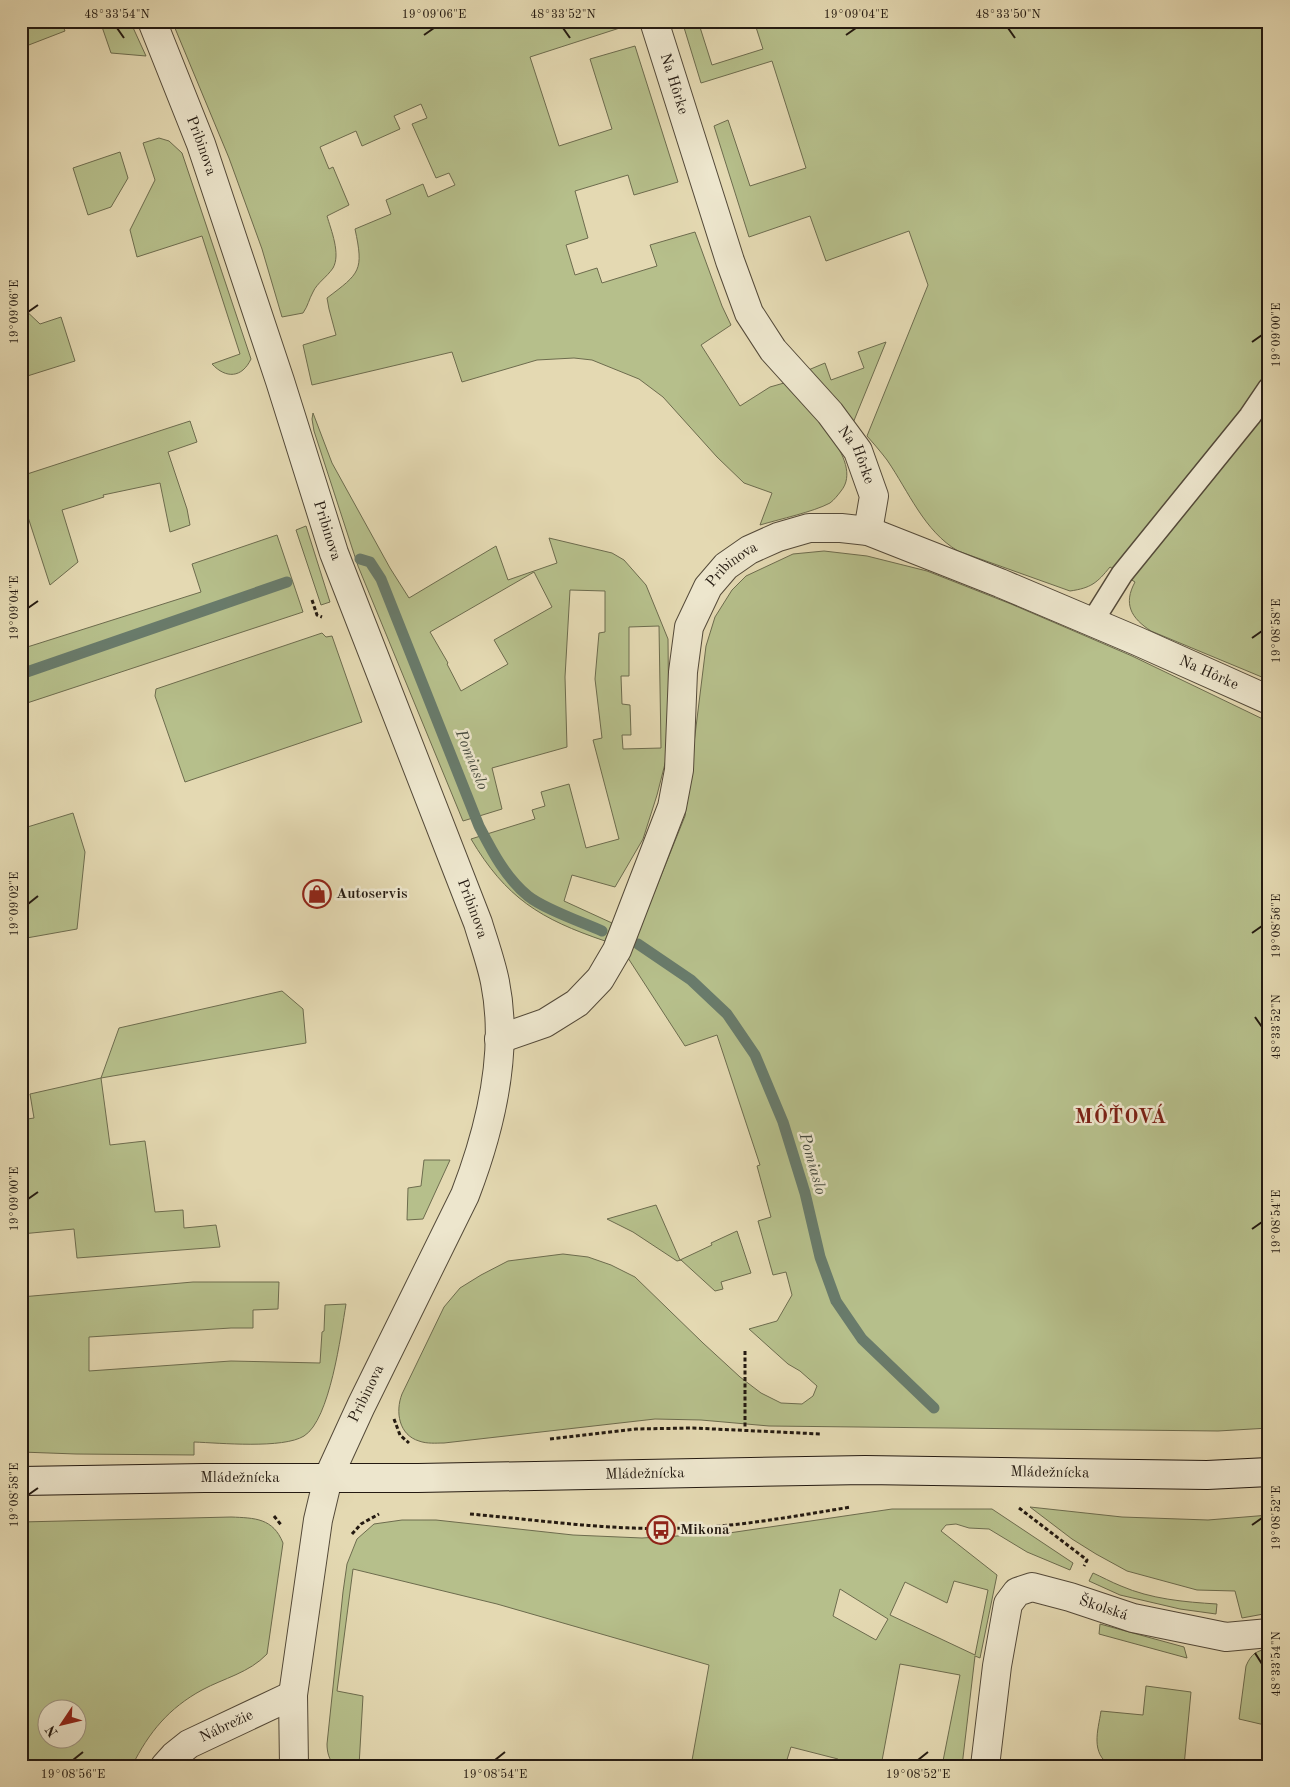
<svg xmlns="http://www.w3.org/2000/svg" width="1290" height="1787" viewBox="0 0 1290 1787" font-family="'Old Standard TT',serif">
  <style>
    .green { fill: #b6bf8b; stroke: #6d6c4e; fill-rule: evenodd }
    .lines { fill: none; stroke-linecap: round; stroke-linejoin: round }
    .stream { stroke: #697b6b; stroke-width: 11 }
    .lane-casing { stroke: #544a39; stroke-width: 24 }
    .street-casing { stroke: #544a39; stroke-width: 30 }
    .secondary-casing { stroke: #241a11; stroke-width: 30 }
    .path { stroke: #241a11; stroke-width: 3; stroke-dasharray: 4 2.5; stroke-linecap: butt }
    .lane { stroke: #ede6cd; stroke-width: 21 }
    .street { stroke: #ede6cd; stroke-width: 28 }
    .secondary { stroke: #ede6cd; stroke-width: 28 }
    .ticks { fill: none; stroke: #241a11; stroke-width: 2 }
    .labels { text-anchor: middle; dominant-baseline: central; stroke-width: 5; stroke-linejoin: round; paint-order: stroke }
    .street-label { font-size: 15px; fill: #241a11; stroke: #ede6cd }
    .poi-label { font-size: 15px; font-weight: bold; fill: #241a11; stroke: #ede6cd; text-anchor: start }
    .water-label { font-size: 16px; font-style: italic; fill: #464a3e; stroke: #ede6cd }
    .district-label { font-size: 20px; font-weight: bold; letter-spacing: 1px; fill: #7a1f14; stroke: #ede6cd }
    .neatline { fill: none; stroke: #241a11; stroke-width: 2 }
    .ticks-label { font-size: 12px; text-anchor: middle; fill: #241a11 }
  </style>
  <rect width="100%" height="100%" fill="#e4d9b2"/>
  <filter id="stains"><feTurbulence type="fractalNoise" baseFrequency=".004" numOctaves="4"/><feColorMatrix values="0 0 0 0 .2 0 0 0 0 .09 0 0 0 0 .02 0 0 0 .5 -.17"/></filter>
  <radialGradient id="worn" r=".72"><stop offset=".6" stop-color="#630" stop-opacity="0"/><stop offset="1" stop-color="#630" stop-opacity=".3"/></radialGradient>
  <g class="green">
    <path d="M21,21H61L65,31L21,48Z"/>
    <path d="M100,21H130L146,56L111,53Z"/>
    <path d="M172,21H539L542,28L562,21H628L629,25L530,57L559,146L612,129L590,59L635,46L678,182L634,195L628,175L575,191L588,238L566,245L575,275L597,268L602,283L657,266L650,245L695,232L722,306L731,325L701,345L740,406L770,387L784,383C804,405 866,461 841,491C838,495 834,500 830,503C813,512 780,519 760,525L772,493L744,483L717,457L663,397L639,379L592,360L574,358L537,360L462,382L452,352L312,385L303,345L336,335L329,309L327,298C360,273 364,271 355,229L391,214L386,200L423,184L428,197L455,185L449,173L436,178L412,124L427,118L421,104L394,116L400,129L362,146L356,131L320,147L329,169L333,167L349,205L327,216C331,230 341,254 333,268C327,277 317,283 313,292C309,299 308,306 303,313L282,317L262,249L229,158Z"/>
    <path d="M682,21H698L712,65L763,49L754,21H1269V680L1151,631C1131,618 1123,604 1135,582L1110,567C1097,583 1091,588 1070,591L958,551C924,531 909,492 887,460C881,452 874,444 867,436L928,285L909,231L826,261L810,216L749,237L714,126L728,120L750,186L806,168L772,61L701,83Z"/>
    <path d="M159,138L169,141L182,153L251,359C242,378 226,379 212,364L240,354L202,236L137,257L130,230L155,180L143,143Z"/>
    <path d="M120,152L128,178L111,207L88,215L73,168Z"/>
    <path d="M21,306L40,324L61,317L75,361L21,378Z"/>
    <path d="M886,342L853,423L806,371L825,363L831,380L864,368L858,352Z"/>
    <path d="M313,413L332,463L390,568L409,598L496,546L508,580L557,563L549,538L612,553L624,560L646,585L668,639L669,748L657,795L643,839L615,887L572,875L564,901L612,923L605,941C540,919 506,898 471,839L535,819L532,810L545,806L541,792L569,784L586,848L619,839L593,740L602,738L595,679L599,633L605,632V591L570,590L565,677L567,747L492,768L502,809L463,821L358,566L314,431L312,419ZM534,572L552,607L494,640L508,664L461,691L447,664L448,663L430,632ZM659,626L661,748L623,749L622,735H631L630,705L622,704L621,676H629V627Z"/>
    <path d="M190,421L197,442L168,452L187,509L190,525L170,532L160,483L103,495L104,497L62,510L78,562L50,585L27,514L21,516V476Z"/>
    <path d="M306,526L330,602L321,605L296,530Z"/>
    <path d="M277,535L303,612L21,705V649L201,592L192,564Z"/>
    <path d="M824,551L867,556L927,571L1011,604L1132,656L1269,722V1428L1218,1431L769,1426L701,1420L655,1419L444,1443C436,1443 427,1444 419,1441C399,1435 395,1412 402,1394L444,1307L460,1288L481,1275L508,1261L563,1254L588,1257L611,1265L635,1277L703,1343L740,1377L761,1393L781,1403L802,1404L813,1396L817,1386L800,1371L788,1364L749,1329L777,1321L792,1295L786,1272L773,1275L758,1221L771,1217L757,1166L760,1165L717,1035L685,1046L628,958L685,816L706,646L715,617L732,590L746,576L793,554Z"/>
    <path d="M322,633L326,637L332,636L362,722L185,782L155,696L156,689Z"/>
    <path d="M73,813L85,852L77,929L21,939V829Z"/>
    <path d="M282,991L303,1009L306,1043L101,1078L110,1145L145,1141L155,1212L183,1210L184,1228L216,1225L220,1247L77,1258L74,1229L21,1234V1120L34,1118L30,1094L101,1078L119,1028Z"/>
    <path d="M424,1160H450L423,1219L407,1220L408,1188L421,1186Z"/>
    <path d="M656,1205L680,1260L712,1245L711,1243L737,1231L751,1273L721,1282L723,1289L715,1291L681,1260L677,1261L633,1232L607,1219Z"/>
    <path d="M193,1282H279L278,1309L253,1310V1328H231L89,1337V1371L231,1361L320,1363L322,1332L324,1331L325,1305L346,1304C341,1334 330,1420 304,1436C283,1449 220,1443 194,1442V1455L76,1454L21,1452V1297Z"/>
    <path d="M1030,1507L1122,1517L1208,1520L1269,1515V1613L1242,1618L1235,1591L1197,1590L1127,1571L1096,1554L1072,1539Z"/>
    <path d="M892,1509H992L1073,1563L1070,1570L1027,1552L989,1529L969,1528L956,1524L946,1525L941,1531L997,1575L980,1658L975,1656L962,1766H942L960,1675L900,1664L881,1766H837L838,1759L791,1747L785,1766H691L709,1665L497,1604L353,1569L337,1691L363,1696L359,1766H335C329,1760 327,1752 327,1744L343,1592L347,1564L357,1539L374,1524L402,1520H436L573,1535L642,1538L729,1533ZM954,1581L988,1590L975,1655L890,1615L905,1582L947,1603ZM840,1589L888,1619L876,1640L833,1616Z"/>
    <path d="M231,1517C255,1518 273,1518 283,1543L267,1654C249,1673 224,1678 202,1690C169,1708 149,1732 132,1766H21V1522ZM48,1710H78V1740H48Z"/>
    <path d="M1093,1573C1102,1577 1111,1582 1121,1586C1151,1599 1184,1602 1217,1604L1216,1614L1180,1609L1120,1595L1089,1581Z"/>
    <path d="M1100,1624L1184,1647L1187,1658L1099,1634Z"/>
    <path d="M1269,1649V1726L1239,1719L1246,1666C1251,1654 1257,1650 1269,1649Z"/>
    <path d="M1146,1686L1191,1692L1184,1766H1111C1090,1753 1098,1731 1101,1711L1143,1715Z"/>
  </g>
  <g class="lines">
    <g class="stream">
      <path d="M360,559L370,562L381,579L479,826C492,851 505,877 528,896C544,909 582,922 602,931"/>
      <path d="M21,674L287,582"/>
      <path d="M638,944L691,980L727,1014L755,1055L783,1122L805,1193L820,1257L836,1301L862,1339L934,1408"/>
    </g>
    <defs>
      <path id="lane" d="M1092,622L1122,574L1250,416L1269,388"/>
      <g id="street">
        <path id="s1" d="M152,21L201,144L280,381L334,553L478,923C484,943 491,962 495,982C509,1052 490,1130 465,1195L361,1406L328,1478L318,1520L293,1695L294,1766"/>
        <path id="s2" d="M654,21L730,261L749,313L773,350L830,413L858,451L874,496L868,531"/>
        <path id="s3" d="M499,1039L545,1023L577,1003L600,979L617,950L672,807L679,770L683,672L689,627L708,587L726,566L749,550L778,537L809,528H841L868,531L1000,583L1137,641L1269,700"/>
        <path id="s4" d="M165,1766L174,1756L189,1744L293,1695"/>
        <path id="s5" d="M985,1766L997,1666L1008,1604L1017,1592L1032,1587L1070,1597L1133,1618L1226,1637L1269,1633"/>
      </g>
      <g id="secondary">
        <path id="s6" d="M21,1481L204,1478H418L865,1470L1207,1475L1269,1472"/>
      </g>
    </defs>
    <use href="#lane" class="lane-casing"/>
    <use href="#street" class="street-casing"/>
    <use href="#secondary" class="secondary-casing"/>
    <g class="path">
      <path d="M312,600L317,615L322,617"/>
      <path d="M745,1351V1429"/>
      <path d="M394,1419L400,1435L409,1443"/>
      <path d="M550,1439L636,1429L693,1428L821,1434"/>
      <path d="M1019,1508L1087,1560L1084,1566"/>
      <path d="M470,1514C540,1520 611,1531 682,1528C738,1527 795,1516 851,1507"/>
      <path d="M274,1516L282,1526"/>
      <path d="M352,1534L361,1524L379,1514"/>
    </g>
    <use href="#lane" class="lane"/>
    <use href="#street" class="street"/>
    <use href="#secondary" class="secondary"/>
  </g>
  <path class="ticks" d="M117,28L124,38M563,28L570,38M1008,28L1015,38M424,35L434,28M846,35L856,28M28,312L38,305M1252,342L1262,335M28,608L38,601M1252,638L1262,631M28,904L38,896M1252,933L1262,926M1255,1017L1262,1027M28,1199L38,1192M1252,1229L1262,1222M28,1495L38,1488M1252,1525L1262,1518M1255,1653L1262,1664M73,1760L83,1752M495,1760L505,1752M918,1760L928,1752"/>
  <defs>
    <symbol id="shop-ring" viewBox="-11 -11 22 22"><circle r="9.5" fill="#ede6cd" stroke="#8f2418" stroke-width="1.5"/><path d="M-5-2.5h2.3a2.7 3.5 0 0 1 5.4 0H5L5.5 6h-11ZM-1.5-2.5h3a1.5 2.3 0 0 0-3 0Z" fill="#8f2418"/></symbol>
    <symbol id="bus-ring" viewBox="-11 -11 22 22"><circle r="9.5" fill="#ede6cd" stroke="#8f2418" stroke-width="1.5"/><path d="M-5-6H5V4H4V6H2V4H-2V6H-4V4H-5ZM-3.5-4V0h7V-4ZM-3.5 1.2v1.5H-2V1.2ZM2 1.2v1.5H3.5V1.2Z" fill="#8f2418"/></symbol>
  </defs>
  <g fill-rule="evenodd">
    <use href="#shop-ring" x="301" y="878" width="32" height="32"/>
    <use href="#bus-ring" x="645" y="1514" width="32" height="32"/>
  </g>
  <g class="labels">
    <g class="street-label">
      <text stroke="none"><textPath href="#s2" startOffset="66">Na Hôrke</textPath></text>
      <text stroke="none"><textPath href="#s1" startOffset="134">Pribinova</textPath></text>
      <text stroke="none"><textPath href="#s2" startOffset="486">Na Hôrke</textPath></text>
      <text stroke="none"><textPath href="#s1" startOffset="539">Pribinova</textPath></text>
      <text stroke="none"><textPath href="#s3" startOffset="565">Pribinova</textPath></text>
      <text stroke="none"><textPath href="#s3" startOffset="1080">Na Hôrke</textPath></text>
      <text stroke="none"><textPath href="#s1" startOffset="944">Pribinova</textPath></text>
      <text transform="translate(367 1394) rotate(-64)">Pribinova</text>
      <text stroke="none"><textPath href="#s6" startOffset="1029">Mládežnícka</textPath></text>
      <text stroke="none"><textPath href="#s6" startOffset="624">Mládežnícka</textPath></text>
      <text stroke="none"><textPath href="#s6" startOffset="219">Mládežnícka</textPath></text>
      <text stroke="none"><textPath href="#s5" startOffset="269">Školská</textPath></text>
      <text stroke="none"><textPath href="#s4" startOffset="74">Nábrežie</textPath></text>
    </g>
    <g class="poi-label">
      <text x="336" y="894">Autoservis</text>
      <text x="680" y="1530">Mikona</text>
    </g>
    <g class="water-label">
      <text transform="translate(471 760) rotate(68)">Pomiaslo</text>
      <text transform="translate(812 1164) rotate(74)">Pomiaslo</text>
    </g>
    <g class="district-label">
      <text x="1121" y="1118">MÔŤOVÁ</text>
    </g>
  </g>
  <rect width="1290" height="1787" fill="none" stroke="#e4d9b2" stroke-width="55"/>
  <g transform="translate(62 1724) rotate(235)"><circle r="24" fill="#ede6cd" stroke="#9d9482"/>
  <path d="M0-4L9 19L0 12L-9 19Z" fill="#8f2418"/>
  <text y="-8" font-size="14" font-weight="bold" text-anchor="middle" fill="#241a11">N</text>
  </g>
  <rect x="28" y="28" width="1234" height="1732" class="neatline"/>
  <g class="ticks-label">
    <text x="117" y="18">48°33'54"N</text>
    <text x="434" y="18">19°09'06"E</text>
    <text x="563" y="18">48°33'52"N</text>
    <text x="856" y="18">19°09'04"E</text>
    <text x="1008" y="18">48°33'50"N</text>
    <text transform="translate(14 312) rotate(-90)" y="4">19°09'06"E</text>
    <text transform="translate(1276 335) rotate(-90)" y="4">19°09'00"E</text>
    <text transform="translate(14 608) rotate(-90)" y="4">19°09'04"E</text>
    <text transform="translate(1276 631) rotate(-90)" y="4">19°08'58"E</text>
    <text transform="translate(14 904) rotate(-90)" y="4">19°09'02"E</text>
    <text transform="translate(1276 926) rotate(-90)" y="4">19°08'56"E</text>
    <text transform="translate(1276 1027) rotate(-90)" y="4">48°33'52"N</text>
    <text transform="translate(14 1199) rotate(-90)" y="4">19°09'00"E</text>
    <text transform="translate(1276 1222) rotate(-90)" y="4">19°08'54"E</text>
    <text transform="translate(14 1495) rotate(-90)" y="4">19°08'58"E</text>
    <text transform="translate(1276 1518) rotate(-90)" y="4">19°08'52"E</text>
    <text transform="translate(1276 1664) rotate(-90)" y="4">48°33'54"N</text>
    <text x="73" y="1778">19°08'56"E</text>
    <text x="495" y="1778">19°08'54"E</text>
    <text x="918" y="1778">19°08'52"E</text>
  </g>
  <rect width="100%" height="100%" filter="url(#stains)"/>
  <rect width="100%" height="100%" fill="url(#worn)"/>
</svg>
